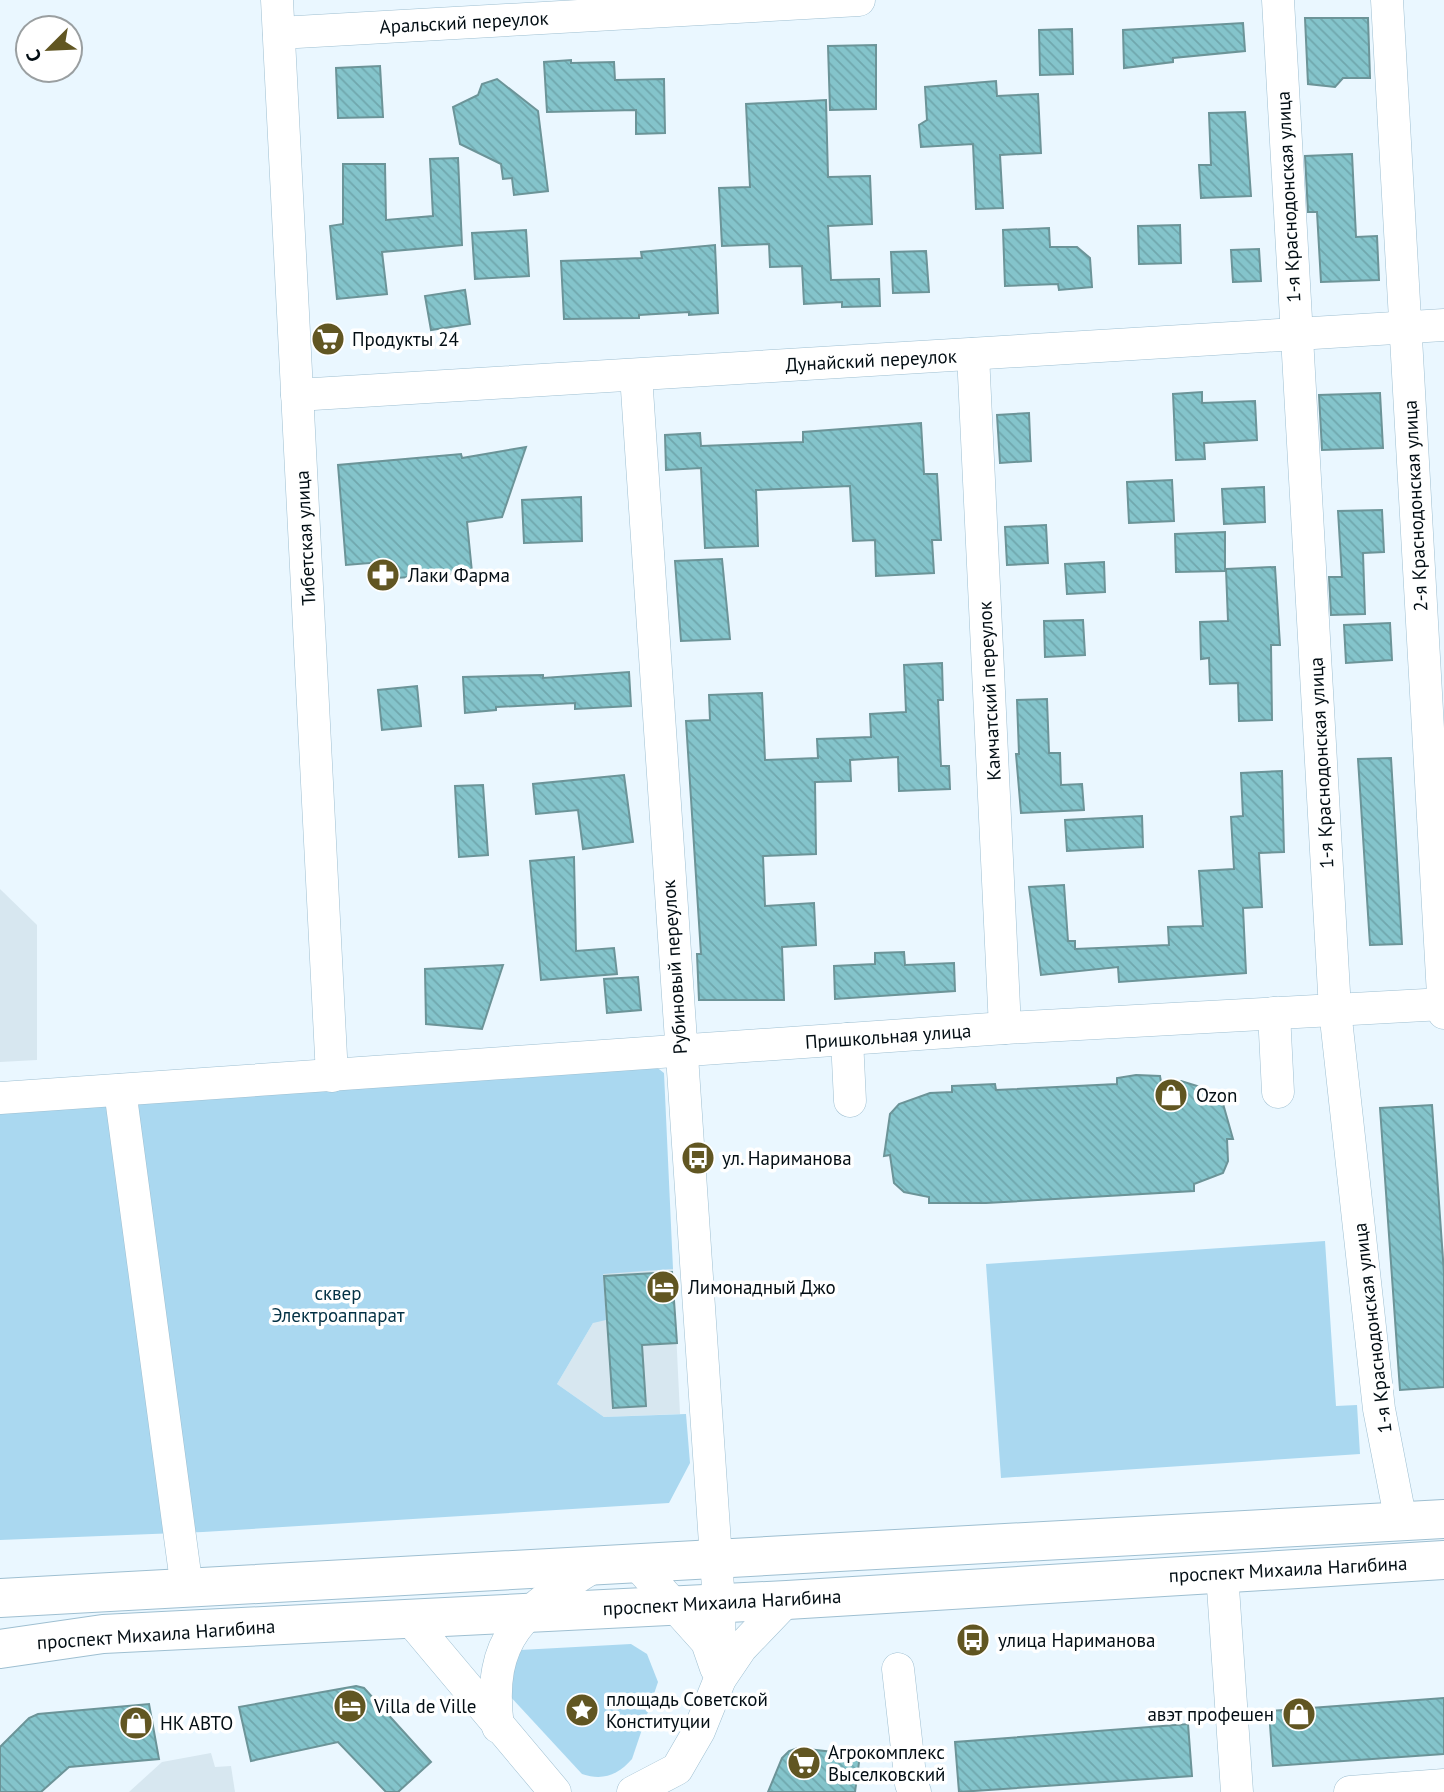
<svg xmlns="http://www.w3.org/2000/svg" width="1444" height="1792" viewBox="0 0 1444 1792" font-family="'PT Sans',sans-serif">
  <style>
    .built { fill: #d7e7f0 }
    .green { fill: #aad8f0 }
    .building { fill: url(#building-back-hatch); stroke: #6c9498; stroke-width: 2 }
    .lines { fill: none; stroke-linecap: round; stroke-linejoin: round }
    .minor-casing { stroke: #9ebfd1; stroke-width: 33 }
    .major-casing { stroke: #9ebfd1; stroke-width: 40 }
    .minor { stroke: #fff; stroke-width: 32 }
    .major { stroke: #fff; stroke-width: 38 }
    .labels { text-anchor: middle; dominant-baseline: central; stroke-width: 7; stroke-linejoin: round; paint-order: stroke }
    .street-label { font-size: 19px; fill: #030e14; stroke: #fff }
    .poi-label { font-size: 19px; fill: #030e14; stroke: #fff; text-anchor: start }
    .park-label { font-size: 19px; fill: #033144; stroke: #fff }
  </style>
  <defs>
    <pattern id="building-back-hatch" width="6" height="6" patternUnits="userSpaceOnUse" patternTransform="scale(1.75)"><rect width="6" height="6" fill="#84c4cb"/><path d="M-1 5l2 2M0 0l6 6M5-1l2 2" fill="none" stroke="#70a7ad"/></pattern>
  </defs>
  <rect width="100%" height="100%" fill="#eaf7ff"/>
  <g class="built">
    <path d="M0,889L37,925V1060L0,1062Z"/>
    <path d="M673,1269L680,1414L604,1417L557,1384L593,1323L603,1273Z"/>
    <path d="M211,1753L215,1767L231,1766L235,1792H129L162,1762Z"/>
  </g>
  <g class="green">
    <path d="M646,1059L664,1073L673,1269L603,1274L606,1320L593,1323L557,1384L604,1417L686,1414L690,1463L669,1503L203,1532L0,1540V1103Z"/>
    <path d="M1325,1241L1336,1406L1357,1405L1360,1454L1001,1478L986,1264Z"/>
    <path d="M631,1644L647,1654L658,1682L632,1759C618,1775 603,1781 582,1774L507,1693L520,1650Z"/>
  </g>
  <g class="building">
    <path d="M1305,18H1368L1370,78H1343L1335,87L1308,84Z"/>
    <path d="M1243,23L1245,51L1173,58V62L1124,68L1123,30Z"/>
    <path d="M1072,29L1073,74L1040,75L1039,30Z"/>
    <path d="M876,45V109L830,110L828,46Z"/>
    <path d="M571,60V63L614,62L615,80L664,79L665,133L636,134V110L547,112L544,62Z"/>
    <path d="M380,66L383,117L338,118L336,68Z"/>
    <path d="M497,79L538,111L548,191L514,195L512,178L503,179L501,164L460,144L453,107L478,95L482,84Z"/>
    <path d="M996,81L997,96L1038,94L1041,153L1000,155L1003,208L976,209L973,144L921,147L919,125L927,120L925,87Z"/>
    <path d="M826,100L828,177L870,176L872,224L828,226L831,280L879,279L880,306L842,307V302L804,304L802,266L770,267L769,244L722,246L719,188L750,187L746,104Z"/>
    <path d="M1245,112L1251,196L1201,198L1199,165H1211L1209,113Z"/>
    <path d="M1352,154L1356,237L1377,236L1379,280L1321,282L1317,212H1308L1305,156Z"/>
    <path d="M458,158L462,245L382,252L387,294L337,299L330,226L343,224V164H385L386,220L433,216L430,159Z"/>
    <path d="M1180,225L1181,263L1139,264L1138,226Z"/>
    <path d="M1049,228L1050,247H1077L1090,258L1092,287L1059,290L1058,284L1005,286L1003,230Z"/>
    <path d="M526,230L529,276L475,279L472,233Z"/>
    <path d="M715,245L718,313L689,315V312L639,315V318L564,319L561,261L642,258L641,252Z"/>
    <path d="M1259,249L1261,281L1233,282L1231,250Z"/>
    <path d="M926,251L929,292L893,293L891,252Z"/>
    <path d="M465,290L470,324L431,330L425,296Z"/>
    <path d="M1202,392V403L1255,401L1257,440L1204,443L1205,459L1176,460L1173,394Z"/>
    <path d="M1380,393L1383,448L1322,450L1319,395Z"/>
    <path d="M1029,413L1031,461L1000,463L997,415Z"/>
    <path d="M921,423L924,474H937L941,540H932L934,573L876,576L875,540L853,541L850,486L756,490L758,546L705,548L701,468L666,470L665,435L700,433L701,446L803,442V432Z"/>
    <path d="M526,447L502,517L467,522L472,572L384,579L382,562L346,565L338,465L461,454L462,458Z"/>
    <path d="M1172,480L1174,521L1129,523L1127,482Z"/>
    <path d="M1264,487L1265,522L1224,524L1222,489Z"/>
    <path d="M581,497L582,541L524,543L522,500Z"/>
    <path d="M1382,510L1384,552L1363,553L1365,614L1331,615L1329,577H1342L1338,511Z"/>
    <path d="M1046,525L1048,563L1007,565L1005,527Z"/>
    <path d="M1225,532V571L1176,572L1175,534Z"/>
    <path d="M722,559L730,639L681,641L675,561Z"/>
    <path d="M1104,562L1105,592L1067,594L1065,564Z"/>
    <path d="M1275,567L1280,645H1271L1272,720L1239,721L1238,683L1210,684L1209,658L1201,659L1200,622L1228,621L1226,569Z"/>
    <path d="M1083,620L1085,655L1045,657L1044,621Z"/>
    <path d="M1390,623L1392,660L1346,663L1344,625Z"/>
    <path d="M942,663L943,700H938L941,766H949L950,789L899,791L898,757L850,760L851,781L815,782L816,854L763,856L765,906L814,903L816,945L782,947L784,1000H699L697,954H701L686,721L710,720L709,695L762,693L765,760L818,758L817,739L871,737L870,714L906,712L904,665Z"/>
    <path d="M629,672L631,706L575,709V703L496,707V710L465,713L463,677L543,675V678Z"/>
    <path d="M417,686L421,726L382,730L378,690Z"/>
    <path d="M1047,699L1049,753H1060L1061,785L1082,784L1084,810L1021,813L1016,754H1019L1017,700Z"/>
    <path d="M1391,758L1402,944L1370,945L1358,759Z"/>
    <path d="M1282,771L1284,852L1259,853L1262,907L1243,908L1246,973L1119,982L1118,967L1041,975L1029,887L1064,885L1068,941H1075V949L1169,945L1168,927L1203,926L1199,871L1234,869L1231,817L1243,816L1241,773Z"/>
    <path d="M624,775L633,842L583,849L578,810L536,814L533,784Z"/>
    <path d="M483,785L488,855L459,857L455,786Z"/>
    <path d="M1142,816L1143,847L1067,851L1065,820Z"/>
    <path d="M574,857L576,951L614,948L617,974L541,980L530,861Z"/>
    <path d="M904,952L905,965L954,963L955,991L835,999L834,966L875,964V953Z"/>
    <path d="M503,965L482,1029L426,1024L425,969Z"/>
    <path d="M638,977L641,1010L607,1013L604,979Z"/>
    <path d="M1136,1075L1160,1076L1161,1082L1181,1081L1220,1093L1233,1139H1227L1228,1161L1223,1173L1194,1184V1191L986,1203H929V1197L904,1192L894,1183L890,1155L884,1156L890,1114L899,1104L930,1093L952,1092V1086L995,1084L996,1090L1117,1084V1078Z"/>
    <path d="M1432,1105L1444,1273V1387L1400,1390L1380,1108Z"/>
    <path d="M672,1272L677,1343L642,1345L646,1406L613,1408L604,1276Z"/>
    <path d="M356,1686L364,1688L431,1762L398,1792H386L338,1742L251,1761L239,1707Z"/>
    <path d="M1444,1698V1754L1273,1766L1269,1711Z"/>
    <path d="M149,1704L159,1759L69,1767L41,1792H0V1747L29,1718L38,1714Z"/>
    <path d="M1188,1724L1192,1776L959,1792L955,1742Z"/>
    <path d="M798,1748L860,1755L855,1792H768L782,1758L789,1751Z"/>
  </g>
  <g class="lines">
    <defs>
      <g id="minor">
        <path d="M277,0L332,1076"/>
        <path d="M1278,0L1335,1010L1379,1409L1401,1522"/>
        <path d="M1387,0L1444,1013"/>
        <path d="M279,33L859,0"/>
        <path d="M973,354L1005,1028"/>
        <path d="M636,375L719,1603L720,1679"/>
        <path d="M297,395L1444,325"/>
        <path d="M1274,1013L1278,1092"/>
        <path d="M847,1039L850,1101"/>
        <path d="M120,1090L187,1589"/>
        <path d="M0,1098L1005,1028L1444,1004"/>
        <path d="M637,1564L707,1642L716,1668"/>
        <path d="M1222,1573L1237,1792"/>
        <path d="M408,1617L555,1792"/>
        <path d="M898,1669L911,1784L915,1792"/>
        <path d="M498,1727C486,1636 524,1610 595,1566"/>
        <path d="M633,1792L677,1769L699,1731L720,1679L741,1648L787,1600"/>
        <path d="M1350,1792L1444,1785"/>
      </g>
      <g id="major">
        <path d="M0,1598L1444,1519"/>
        <path d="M0,1649L103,1634L787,1600L1444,1560"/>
      </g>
    </defs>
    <use href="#minor" class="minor-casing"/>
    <use href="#major" class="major-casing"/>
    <use href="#minor" class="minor"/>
    <use href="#major" class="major"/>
  </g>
  <defs>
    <symbol id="supermarket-disc" viewBox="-11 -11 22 22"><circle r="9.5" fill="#615622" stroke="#fff"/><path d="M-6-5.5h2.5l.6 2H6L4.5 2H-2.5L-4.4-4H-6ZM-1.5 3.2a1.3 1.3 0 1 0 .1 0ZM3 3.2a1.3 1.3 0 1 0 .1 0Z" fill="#fff"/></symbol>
    <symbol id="pharmacy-disc" viewBox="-11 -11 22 22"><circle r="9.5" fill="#615622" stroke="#fff"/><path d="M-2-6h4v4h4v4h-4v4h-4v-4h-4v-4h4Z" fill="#fff"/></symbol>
    <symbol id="shop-disc" viewBox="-11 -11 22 22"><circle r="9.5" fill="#615622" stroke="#fff"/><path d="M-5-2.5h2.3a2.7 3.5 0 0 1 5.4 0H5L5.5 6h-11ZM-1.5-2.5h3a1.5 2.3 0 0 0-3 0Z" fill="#fff"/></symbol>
    <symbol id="bus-disc" viewBox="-11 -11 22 22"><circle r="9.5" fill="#615622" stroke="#fff"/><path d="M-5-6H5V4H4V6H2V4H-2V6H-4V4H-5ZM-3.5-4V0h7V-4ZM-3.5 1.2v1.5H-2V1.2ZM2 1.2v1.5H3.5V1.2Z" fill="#fff"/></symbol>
    <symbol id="hotel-disc" viewBox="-11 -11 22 22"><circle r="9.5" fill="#615622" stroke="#fff"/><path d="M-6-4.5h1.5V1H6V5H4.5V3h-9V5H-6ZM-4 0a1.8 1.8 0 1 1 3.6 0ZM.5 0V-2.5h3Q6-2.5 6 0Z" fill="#fff"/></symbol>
    <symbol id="sight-disc" viewBox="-11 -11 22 22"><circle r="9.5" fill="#615622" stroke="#fff"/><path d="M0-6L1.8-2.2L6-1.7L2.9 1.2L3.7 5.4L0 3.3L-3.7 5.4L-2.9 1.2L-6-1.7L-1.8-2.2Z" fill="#fff"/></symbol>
  </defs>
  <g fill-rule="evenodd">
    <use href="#supermarket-disc" x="309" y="320" width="38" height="38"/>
    <use href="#pharmacy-disc" x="364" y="556" width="38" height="38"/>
    <use href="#shop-disc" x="1152" y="1076" width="38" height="38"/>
    <use href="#bus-disc" x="679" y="1139" width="38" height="38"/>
    <use href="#hotel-disc" x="644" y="1268" width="38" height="38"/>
    <use href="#bus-disc" x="954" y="1621" width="38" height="38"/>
    <use href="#hotel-disc" x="331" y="1687" width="38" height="38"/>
    <use href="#sight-disc" x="563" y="1691" width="38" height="38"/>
    <use href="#shop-disc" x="1280" y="1695" width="38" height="38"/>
    <use href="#shop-disc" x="117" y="1704" width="38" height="38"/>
    <use href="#supermarket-disc" x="785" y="1744" width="38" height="38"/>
  </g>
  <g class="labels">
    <g class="street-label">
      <text transform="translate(464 22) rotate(-3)">Аральский переулок</text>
      <text transform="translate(1288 197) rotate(-93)">1-я Краснодонская улица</text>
      <text transform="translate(871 360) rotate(-3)">Дунайский переулок</text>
      <text transform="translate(1415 506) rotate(-93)">2-я Краснодонская улица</text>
      <text transform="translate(305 538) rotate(-93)">Тибетская улица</text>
      <text transform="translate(989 691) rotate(-93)">Камчатский переулок</text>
      <text transform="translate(1321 763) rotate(-93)">1-я Краснодонская улица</text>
      <text transform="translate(674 967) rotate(-94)">Рубиновый переулок</text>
      <text transform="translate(888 1036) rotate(-4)">Пришкольная улица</text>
      <text transform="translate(1372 1328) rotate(-97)">1-я Краснодонская улица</text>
      <text transform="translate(1288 1569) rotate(-3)">проспект Михаила Нагибина</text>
      <text transform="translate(722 1602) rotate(-3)">проспект Михаила Нагибина</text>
      <text transform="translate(156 1634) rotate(-4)">проспект Михаила Нагибина</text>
    </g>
    <g class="poi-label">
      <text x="352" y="339">Продукты 24</text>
      <text x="408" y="575">Лаки Фарма</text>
      <text x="1196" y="1095">Ozon</text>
      <text x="722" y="1158">ул. Нариманова</text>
      <text x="688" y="1287">Лимонадный Джо</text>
      <text x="998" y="1640">улица Нариманова</text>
      <text x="606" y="1699">площадь Советской<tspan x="606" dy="22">Конституции</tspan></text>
      <text x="374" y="1706">Villa de Ville</text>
      <text x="1274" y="1714" text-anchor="end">авэт профешен</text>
      <text x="160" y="1723">НК АВТО</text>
      <text x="828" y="1752">Агрокомплекс<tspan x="828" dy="22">Выселковский</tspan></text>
    </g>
    <g class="park-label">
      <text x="338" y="1293">cквер<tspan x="338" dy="22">Электроаппарат</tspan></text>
    </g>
  </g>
  <g transform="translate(49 49) rotate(246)"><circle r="33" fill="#ffffff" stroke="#9a9fa1" stroke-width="2"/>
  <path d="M0-5L12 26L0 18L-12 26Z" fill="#615622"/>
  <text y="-10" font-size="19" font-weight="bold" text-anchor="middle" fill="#030e14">С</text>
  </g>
</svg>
